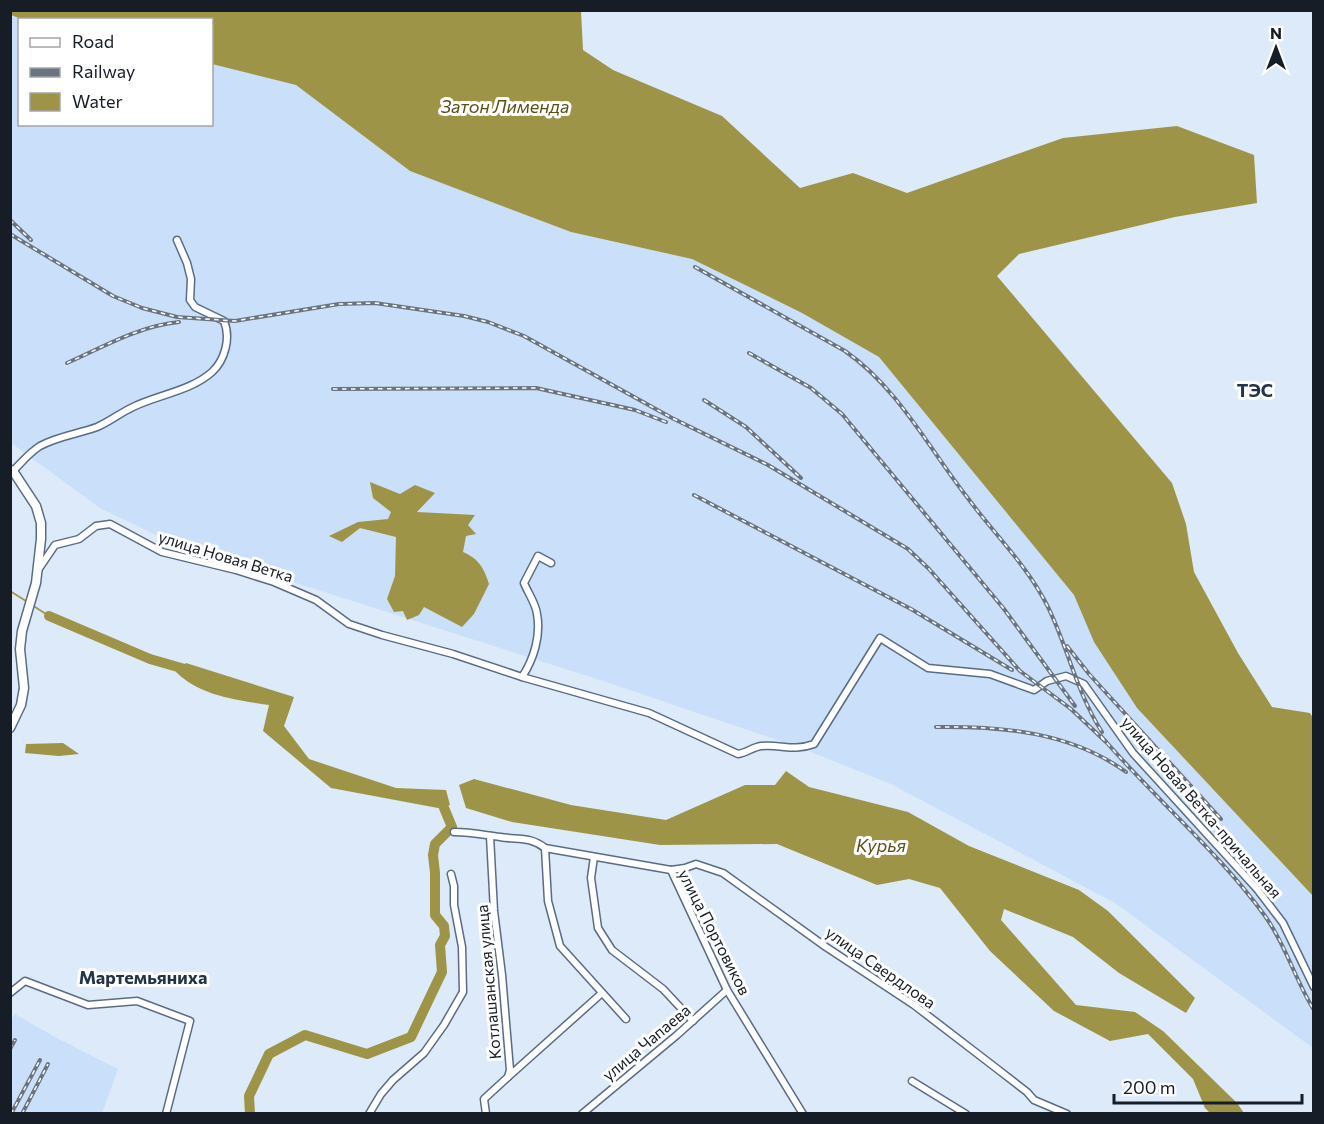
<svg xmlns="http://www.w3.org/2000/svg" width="1324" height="1124" viewBox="0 0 1324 1124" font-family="Commissioner,sans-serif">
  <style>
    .built { fill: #cadff9 }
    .water { fill: #9e9447 }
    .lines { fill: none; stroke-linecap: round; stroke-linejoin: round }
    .stream { stroke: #9e9447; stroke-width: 1.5 }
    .river { stroke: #9e9447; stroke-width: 10 }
    .minor-casing { stroke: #596c84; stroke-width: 9 }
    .tertiary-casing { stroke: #596c84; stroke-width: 11 }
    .minor { stroke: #fff; stroke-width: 6 }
    .tertiary { stroke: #fff; stroke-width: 8 }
    .rail-casing { stroke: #6a7480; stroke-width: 4 }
    .rail { stroke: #fff; stroke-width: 1.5; stroke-dasharray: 4.5; stroke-linecap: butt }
    .labels { text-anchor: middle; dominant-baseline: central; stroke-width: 6; stroke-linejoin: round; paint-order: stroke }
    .street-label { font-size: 16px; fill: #161d27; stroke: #fff }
    .water-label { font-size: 18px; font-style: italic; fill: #585016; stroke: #fff }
    .neighbourhood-label { font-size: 18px; font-weight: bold; fill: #233449; stroke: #fff }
  </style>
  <rect width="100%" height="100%" fill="#ddeafa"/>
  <g class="built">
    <path d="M10,15L24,19L20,20V124H212V64L296,85L410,171L571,232L692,259L802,313L879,357L1074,595L1094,642L1137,708L1313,896V1048L1115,903L891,784L801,748L600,680L177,545L100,508L11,443Z"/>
    <path d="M15,1014L53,1036L118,1069L102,1113H11L10,1022Z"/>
  </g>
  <g class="water">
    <path d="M10,11H581L583,50L613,70L722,116L800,188L853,173L907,193L1063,138L1177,126L1254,155L1257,203L1175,217L1019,254L997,276L1172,483L1186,524L1194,572L1238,653L1272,707L1310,713L1313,718V896L1137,708L1094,642L1074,595L879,357L802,313L692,259L571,232L410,171L296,85L212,64V20H24L11,15Z"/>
    <path d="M370,482L400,494L415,485L435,493L417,512L475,515L468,525L476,534L466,536L463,552C479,559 484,568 489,584L474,614L462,627L424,607L419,615L407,620L403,611L394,612L387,599L395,576L396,537L360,528L342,542L329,536L358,522L388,519L391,512L373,498Z"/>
    <path d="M186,663L294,697L284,726L309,759L396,788L446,790L450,805L438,808L331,788L263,731L269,705C237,700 200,696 176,672Z"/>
    <path d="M63,743L79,754L59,756L25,753L26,744Z"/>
    <path d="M786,771L809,787L908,812L969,846L1079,890L1108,911L1195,998L1186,1013L1119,973L1073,937L1004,909L1001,920L1076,1005L1135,1012L1163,1031L1237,1103L1244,1113H1210L1205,1108L1193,1079L1148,1034L1110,1041L1054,1011L990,951L940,888L909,879L877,885L777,844L660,845L512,822L466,808L459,785L474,779L571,805L666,820L745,785H775Z"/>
  </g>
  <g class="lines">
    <g class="stream">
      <path d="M10,591L26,601"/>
      <path d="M32,605L49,616"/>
    </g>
    <g class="river">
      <path d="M49,616L150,659L195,672"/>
      <path d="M250,1114L249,1096L269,1054L305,1035L367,1054L411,1037L442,972L440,945L445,936L444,926L435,915V873L433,855L435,844L452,827L442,803L434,801"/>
    </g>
    <defs>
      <g id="minor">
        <path d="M11,469L13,471C22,462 30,452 40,446C58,436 78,434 97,427C109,422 120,413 133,407C157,395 191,391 212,372C225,360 231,338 224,321L195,307L190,300L191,279L187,263L177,240"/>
        <path d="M38,570L55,545L79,539L96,526L110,524L162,552L236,570L274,582L316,600L349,624L382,635L453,654L522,677C534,659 541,635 537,614C536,604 528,593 524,583L538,556L551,563"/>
        <path d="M522,677L649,713L738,754C746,753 753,747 761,746C782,744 792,752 814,744L880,638L928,668L990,674L1034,690L1047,681L1066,676L1084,684L1133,753L1257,889L1283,923L1314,987"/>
        <path d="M454,832C471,832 484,835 500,837C518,840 530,836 545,848L671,870L685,868L696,864L723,873L826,947L914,1005L996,1068L1027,1092L1034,1100L1067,1114"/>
        <path d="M545,848L548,901L560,946L626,1019"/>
        <path d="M594,857L591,878L598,928L612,950L663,989L693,1021"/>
        <path d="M671,870L727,990L803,1114"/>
        <path d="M10,993L25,981L88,1005L137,1001L190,1021L166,1114"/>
        <path d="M508,1077L602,993"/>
        <path d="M912,1081L966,1114"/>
        <path d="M369,1114L381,1094L393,1080L424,1053L444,1025L463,992L462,947L454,905V886L451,874"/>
        <path d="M486,1114L484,1099L508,1077L510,1070L502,975L494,911L490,836"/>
        <path d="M582,1114L677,1035L727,990"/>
      </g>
      <path id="tertiary" d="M10,728L21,705L24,688L20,649L22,631L36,583L41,539V523L36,506L13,471"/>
    </defs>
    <use href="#minor" class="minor-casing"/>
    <use href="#tertiary" class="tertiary-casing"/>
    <use href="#minor" class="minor"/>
    <use href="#tertiary" class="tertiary"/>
    <defs>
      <g id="rail">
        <path d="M10,220L31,240"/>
        <path d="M10,234L113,296L142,308L177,317L235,321L339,304L375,303L464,316L488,322L524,336L672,418L768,465L908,549L929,569L1020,671L1071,709L1106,742"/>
        <path d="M695,267L845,351C898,388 928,447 967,497C994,534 1027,565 1048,607C1068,648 1076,691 1102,732"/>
        <path d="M749,353L811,388L842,414L1004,609L1075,706"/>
        <path d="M67,363C103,347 139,326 179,322"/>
        <path d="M333,389L536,388L635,410L666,422"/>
        <path d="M704,400L746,427L801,478"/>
        <path d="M694,495L911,609L1012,670"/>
        <path d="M1067,646L1089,674L1221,819"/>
        <path d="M936,727C1002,726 1071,732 1126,772"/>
        <path d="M1101,736C1154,798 1217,850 1265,916C1286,945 1295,980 1314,1010"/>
        <path d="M1194,799L1214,826"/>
        <path d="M10,1049L15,1040"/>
        <path d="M11,1114L40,1060"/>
        <path d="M22,1114L48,1064"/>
      </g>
    </defs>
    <use href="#rail" class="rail-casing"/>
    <use href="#rail" class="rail"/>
  </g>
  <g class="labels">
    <g class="street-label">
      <text transform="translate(226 556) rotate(17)">улица Новая Ветка</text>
      <text transform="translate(1202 807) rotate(49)">улица Новая Ветка-причальная</text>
      <text transform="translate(715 932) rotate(63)">улица Портовиков</text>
      <text transform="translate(881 967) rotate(35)">улица Свердлова</text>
      <text transform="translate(488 982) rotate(-95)">Котлашанская улица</text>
      <text transform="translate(646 1042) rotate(-40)">улица Чапаева</text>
    </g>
    <g class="water-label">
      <text x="505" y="106">Затон Лименда</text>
      <text x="881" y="845">Курья</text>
    </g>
    <g class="neighbourhood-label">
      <text x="1255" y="390">ТЭС</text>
      <text x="143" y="977">Мартемьяниха</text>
    </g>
  </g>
  <rect width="1324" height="1124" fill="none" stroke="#161d27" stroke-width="24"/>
  <rect x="18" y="18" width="195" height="108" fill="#ffffff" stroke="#a2a5a9" stroke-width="1.5"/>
  <rect x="30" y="38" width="30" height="9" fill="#ffffff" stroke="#a2a5a9" stroke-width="1.5"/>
  <text x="72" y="48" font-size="18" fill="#161d27">Road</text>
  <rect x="30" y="68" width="30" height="9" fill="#6a7480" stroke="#a2a5a9" stroke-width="1.5"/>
  <text x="72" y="78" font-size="18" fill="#161d27">Railway</text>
  <rect x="30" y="93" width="30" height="18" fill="#9e9447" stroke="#a2a5a9" stroke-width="1.5"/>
  <text x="72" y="108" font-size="18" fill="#161d27">Water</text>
  <g transform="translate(1276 48)" stroke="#ffffff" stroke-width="4.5" paint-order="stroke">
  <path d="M0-4.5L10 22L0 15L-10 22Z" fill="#161d27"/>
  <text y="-9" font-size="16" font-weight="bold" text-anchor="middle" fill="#161d27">N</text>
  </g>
  <path d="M1114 1094v9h188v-9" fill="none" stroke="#161d27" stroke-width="3"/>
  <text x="1123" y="1094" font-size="18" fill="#161d27" stroke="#ffffff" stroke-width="4.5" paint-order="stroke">200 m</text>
</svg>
